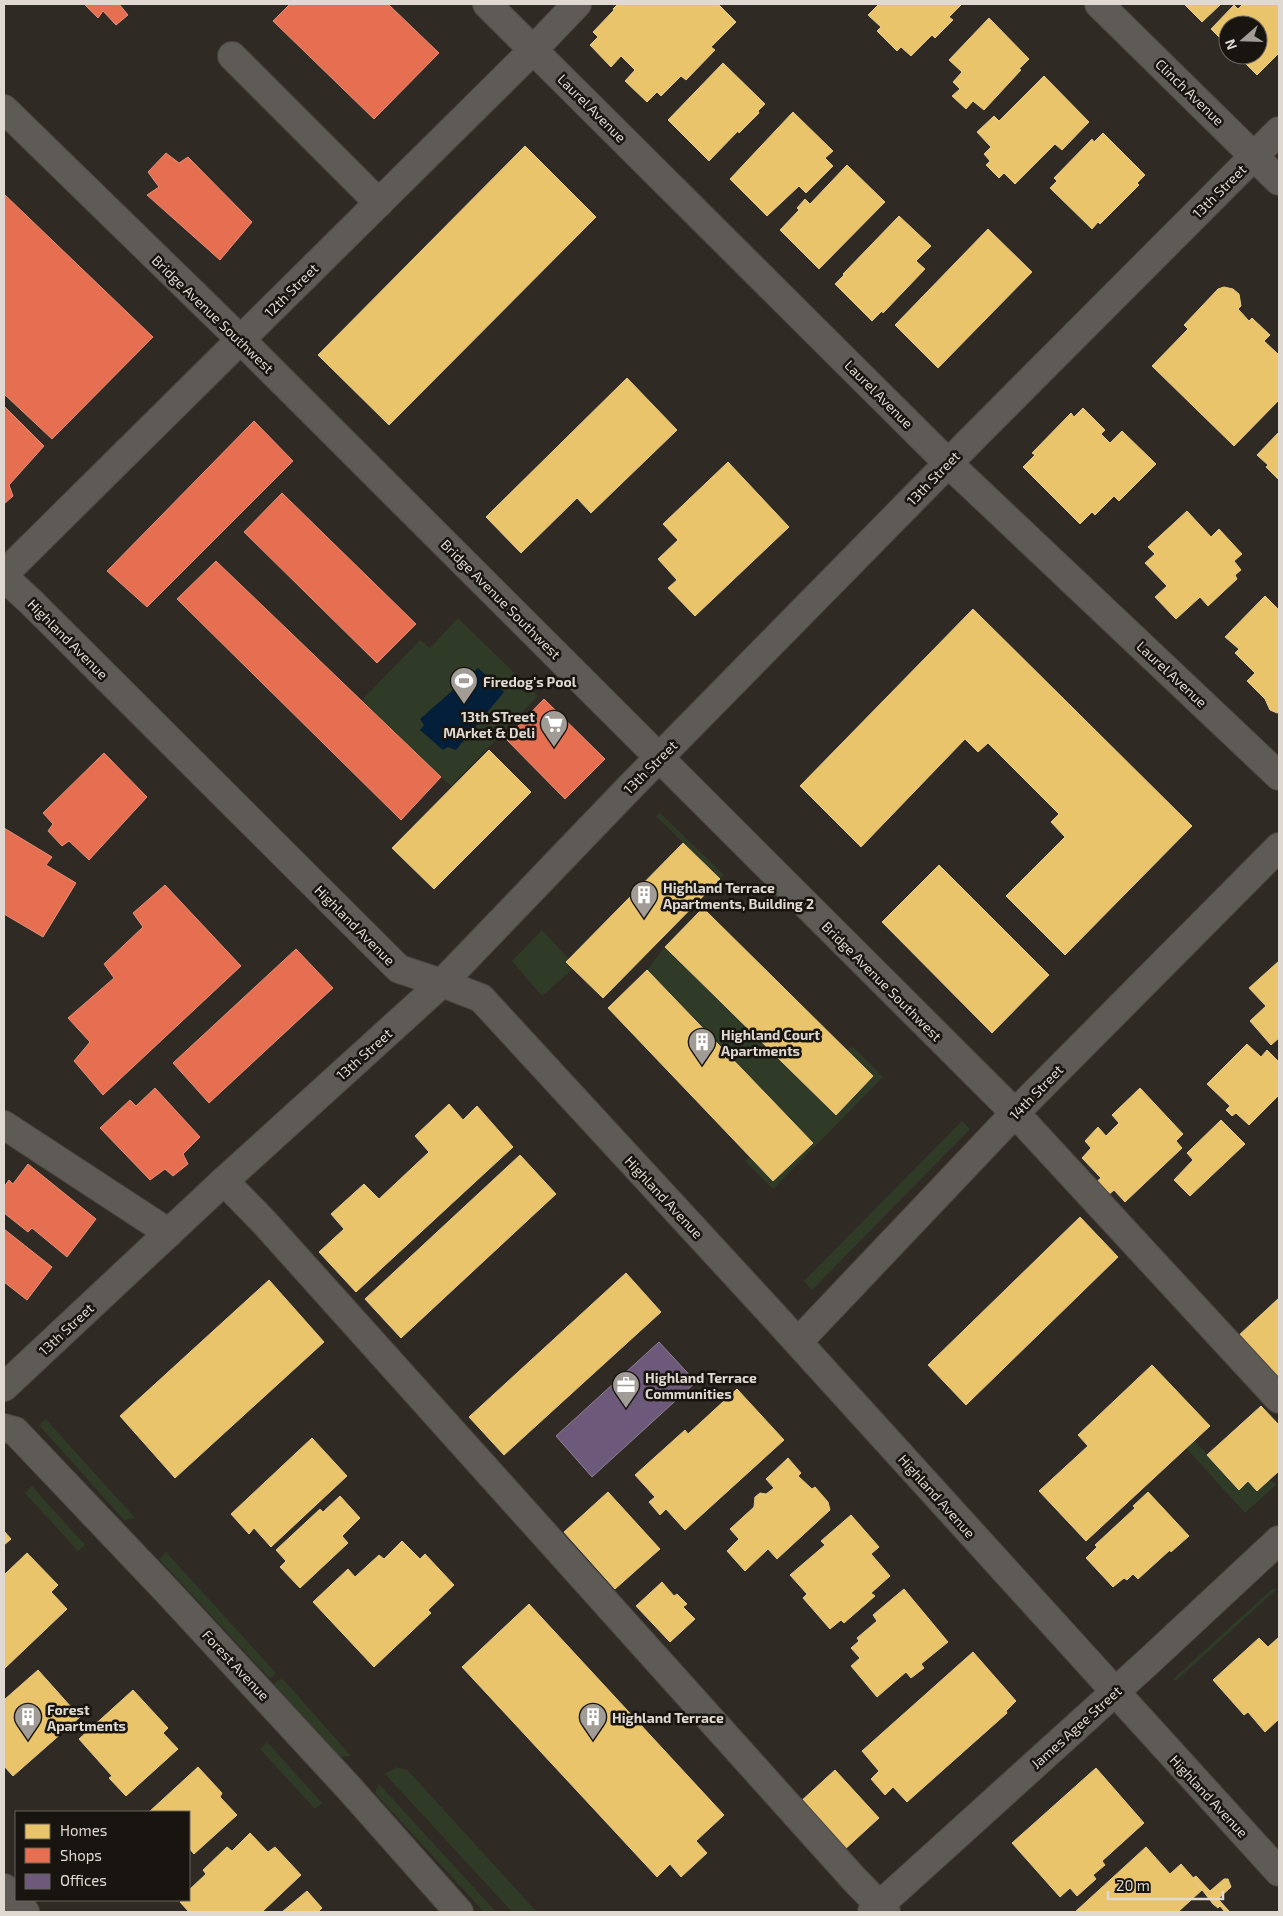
<svg xmlns="http://www.w3.org/2000/svg" width="1283" height="1916" viewBox="0 0 1283 1916" font-family="'Exo 2',sans-serif">
  <style>
    .green { fill: #2f3b27 }
    .water { fill: #041f3a }
    .homes { fill: #e9c46a; stroke: #e6ca89 }
    .shops { fill: #e76f51; stroke: #e58f78 }
    .offices { fill: #6d597a; stroke: #8f7f94 }
    .lines { fill: none; stroke-linecap: round; stroke-linejoin: round }
    .minor-casing { stroke: #4b4641; stroke-width: 30 }
    .minor { stroke: #5e5a55; stroke-width: 28 }
    .labels { text-anchor: middle; dominant-baseline: central; stroke-width: 5; stroke-linejoin: round; paint-order: stroke }
    .street-label { font-size: 14px; fill: #dfd9d2; stroke: #18140f }
    .poi-label { font-size: 14px; font-weight: bold; fill: #dfd9d2; stroke: #18140f; text-anchor: start }
  </style>
  <rect width="100%" height="100%" fill="#2f2a24"/>
  <g class="green">
    <path d="M458,618L538,696L451,786L362,700L420,640L430,648Z"/>
    <path d="M660,813L724,875L720,879L656,816Z"/>
    <path d="M542,930L569,959L574,968L542,996L512,961Z"/>
    <path d="M665,947L835,1115L873,1076L847,1050L853,1047L883,1077L773,1189L745,1161L750,1157L773,1181L813,1142L647,970Z"/>
    <path d="M962,1121L970,1129L812,1290L804,1281Z"/>
    <path d="M46,1419L52,1426L135,1518L124,1520L39,1425Z"/>
    <path d="M1194,1440L1239,1490L1248,1481L1257,1491L1269,1480L1277,1484L1245,1513L1186,1448Z"/>
    <path d="M32,1486L85,1545L78,1551L25,1493Z"/>
    <path d="M166,1552L276,1673L270,1679L159,1559Z"/>
    <path d="M1272,1589H1277L1176,1681L1173,1679Z"/>
    <path d="M282,1678L351,1756L341,1757L274,1684Z"/>
    <path d="M267,1742L322,1803L315,1809L260,1749Z"/>
    <path d="M396,1767L407,1770L412,1775L537,1912H512L385,1774Z"/>
    <path d="M379,1784L496,1912H484L375,1793Z"/>
  </g>
  <path class="water" d="M478,668L504,692L456,750L448,747L443,750L420,730L424,725L420,719Z"/>
  <g class="homes">
    <path d="M618,4H718L736,22L711,47L715,50L686,80L681,76L661,96L657,92L647,102L625,81L635,70L621,56L611,67L590,45L598,37L593,32L614,10L613,9Z"/>
    <path d="M879,4H962L949,17L953,20L935,38L932,35L911,56L901,47L897,51L877,31L881,27L868,15Z"/>
    <path d="M1184,4H1221L1202,22Z"/>
    <path d="M1243,4H1279V47L1278,48L1279,53L1257,75L1237,55H1258V25H1228V46L1211,29L1234,5L1238,9Z"/>
    <path d="M989,18L1029,59L1019,69L1021,70L984,110L973,101L966,109L952,96L960,89L953,82L962,72L949,60Z"/>
    <path d="M723,63L765,104L758,111L759,113L739,133L738,131L709,161L668,120Z"/>
    <path d="M1044,76L1089,122L1062,150L1055,144L1015,184L1004,173L999,178L986,165L990,161L984,154L991,147L977,132L994,116L999,121Z"/>
    <path d="M793,112L833,151L825,158L833,166L806,193L799,186L767,216L730,179Z"/>
    <path d="M1103,133L1145,175L1137,183L1139,185L1100,224L1098,222L1092,229L1050,188L1057,181L1054,178L1092,139L1094,142Z"/>
    <path d="M525,146L596,217L389,425L318,355Z"/>
    <path d="M847,165L885,202L819,269L780,230L799,210L797,208L805,199L810,204Z"/>
    <path d="M899,216L931,246L916,261L925,269L883,313L882,311L872,321L835,284L844,275L843,274Z"/>
    <path d="M988,229L1032,272L938,368L895,325Z"/>
    <path d="M1224,287L1233,289L1239,294L1241,306L1238,309L1249,321L1252,318L1270,335L1264,341L1279,355V400L1234,446L1152,366L1188,329L1184,325L1218,289Z"/>
    <path d="M627,378L677,430L591,513L577,498L521,553L486,517Z"/>
    <path d="M1083,408L1105,430L1101,434L1110,443L1122,431L1156,464L1119,501L1114,496L1095,515L1092,512L1080,524L1023,467L1035,455L1032,453L1071,413L1074,417Z"/>
    <path d="M1279,432V480L1266,467L1268,465L1257,455Z"/>
    <path d="M728,462L789,527L695,616L668,588L677,580L658,559L678,540L663,524Z"/>
    <path d="M1187,511L1211,537L1219,529L1242,554L1234,561L1241,570L1235,575L1237,579L1208,606L1200,597L1176,619L1155,597L1167,586L1145,563L1155,554L1148,547Z"/>
    <path d="M1265,596L1279,610V712L1277,713L1270,710L1265,699L1247,681L1255,673L1235,653L1239,649L1225,637Z"/>
    <path d="M973,609L1192,826L1065,955L1006,896L1065,837L1051,822L1059,814L988,743L978,752L965,739L861,847L800,786Z"/>
    <path d="M489,750L531,792L434,889L392,848Z"/>
    <path d="M683,843L720,879L603,998L566,962Z"/>
    <path d="M939,865L1049,975L992,1033L882,922Z"/>
    <path d="M703,908L873,1076L836,1115L665,947Z"/>
    <path d="M1279,961V1038L1271,1045L1250,1021L1266,1006L1249,988Z"/>
    <path d="M647,970L813,1143L773,1181L608,1008Z"/>
    <path d="M1247,1044L1261,1057L1267,1050L1279,1062V1072L1277,1074L1279,1077V1095L1249,1125L1236,1113L1232,1116L1226,1110L1230,1106L1207,1084Z"/>
    <path d="M1140,1088L1183,1134L1176,1141L1182,1148L1125,1202L1114,1190L1107,1196L1095,1183L1101,1178L1082,1158L1091,1148L1085,1141L1098,1127L1106,1136L1119,1123L1112,1115Z"/>
    <path d="M449,1104L463,1120L477,1106L513,1147L356,1292L319,1252L344,1229L331,1214L364,1184L379,1199L429,1152L415,1136Z"/>
    <path d="M1221,1120L1245,1144L1190,1196L1174,1180L1193,1160L1187,1153Z"/>
    <path d="M520,1155L556,1194L401,1338L365,1299Z"/>
    <path d="M1080,1217L1118,1257L966,1405L928,1365Z"/>
    <path d="M626,1273L661,1312L504,1455L469,1417Z"/>
    <path d="M269,1280L324,1342L175,1478L120,1416Z"/>
    <path d="M1279,1298V1383L1237,1337Z"/>
    <path d="M1152,1365L1210,1426L1086,1541L1039,1491L1088,1446L1078,1435Z"/>
    <path d="M737,1389L784,1440L685,1530L666,1509L660,1515L649,1502L655,1497L635,1475L685,1430L688,1434Z"/>
    <path d="M1261,1406L1279,1425V1471L1257,1491L1248,1481L1239,1490L1207,1455Z"/>
    <path d="M312,1438L347,1476L271,1547L254,1528L249,1534L231,1514Z"/>
    <path d="M788,1458L801,1473L798,1476L812,1489L815,1487L828,1502L830,1510L777,1559L768,1549L745,1571L727,1551L739,1539L730,1529L754,1507L755,1497L760,1493L766,1494L774,1488L766,1479Z"/>
    <path d="M608,1492L660,1549L615,1589L564,1532Z"/>
    <path d="M1148,1492L1189,1536L1171,1552L1170,1550L1138,1579L1133,1574L1127,1580L1124,1578L1113,1587L1086,1558L1097,1547L1095,1545L1135,1508L1133,1506Z"/>
    <path d="M340,1496L360,1518L342,1536L348,1543L300,1588L280,1567L286,1561L276,1550L320,1509L323,1512Z"/>
    <path d="M851,1515L879,1547L871,1554L890,1576L871,1593L875,1596L844,1623L841,1620L830,1629L803,1598L807,1594L790,1575L825,1545L821,1541Z"/>
    <path d="M4,1531L11,1539L4,1545Z"/>
    <path d="M402,1541L420,1559L425,1554L454,1585L428,1610L431,1613L374,1667L313,1602L348,1569L355,1577L379,1555L384,1559Z"/>
    <path d="M27,1553L58,1585L51,1592L67,1609L4,1669V1575Z"/>
    <path d="M662,1582L674,1596L677,1594L687,1604L683,1607L695,1619L670,1642L636,1606Z"/>
    <path d="M904,1589L948,1642L921,1664L924,1668L911,1678L906,1672L877,1697L851,1666L860,1658L851,1648L859,1641L857,1638L877,1621L873,1615Z"/>
    <path d="M529,1604L724,1815L696,1841L707,1853L681,1877L670,1864L657,1877L462,1667Z"/>
    <path d="M1279,1637V1719L1265,1732L1248,1712L1244,1715L1213,1680L1259,1638L1268,1647Z"/>
    <path d="M973,1652L1016,1701L1006,1711L1007,1713L907,1802L893,1787L885,1795L871,1779L879,1771L862,1751Z"/>
    <path d="M38,1670L80,1717L13,1776L4,1766V1700Z"/>
    <path d="M133,1690L168,1728L163,1733L178,1749L126,1796L109,1778L112,1776L79,1739Z"/>
    <path d="M198,1767L222,1793L220,1797L237,1815L194,1854L189,1848V1812H149Z"/>
    <path d="M1096,1768L1144,1823L1102,1861L1105,1865L1093,1875L1096,1879L1077,1896L1070,1888L1060,1897L1012,1843Z"/>
    <path d="M835,1770L879,1818L843,1851L799,1803Z"/>
    <path d="M250,1833L268,1852L275,1847L301,1875L262,1912H189L180,1902L183,1900H189V1890L206,1874L203,1870L227,1847L232,1851Z"/>
    <path d="M1146,1847L1170,1874L1181,1864L1203,1889L1178,1912H1075Z"/>
    <path d="M1196,1876L1210,1891L1224,1879H1228L1231,1887L1218,1899L1230,1912H1225L1220,1906L1218,1908L1213,1904L1193,1878Z"/>
    <path d="M307,1891L322,1908L318,1912H282Z"/>
  </g>
  <g class="shops">
    <path d="M84,4H119L128,15L116,25L103,11L98,18Z"/>
    <path d="M290,4H388L439,53L374,119L273,21Z"/>
    <path d="M166,153L179,163L188,157L252,222L220,260L147,195L159,187L148,172Z"/>
    <path d="M4,194L153,337L52,439L4,394Z"/>
    <path d="M4,406L44,446L9,485L13,496L4,504Z"/>
    <path d="M254,421L293,461L147,607L107,571Z"/>
    <path d="M282,493L416,624L377,663L244,532Z"/>
    <path d="M216,561L441,777L401,820L177,599Z"/>
    <path d="M544,699L605,759L565,799L503,736L512,727L515,729Z"/>
    <path d="M104,753L147,797L89,860L69,841L62,846L48,831L53,824L43,813Z"/>
    <path d="M4,828L52,857L46,865L76,883L43,937L4,914Z"/>
    <path d="M165,885L241,966L103,1095L74,1061L90,1042L68,1018L114,978L104,964L143,927L133,913Z"/>
    <path d="M296,949L333,988L209,1103L173,1063Z"/>
    <path d="M155,1088L200,1137L183,1154L188,1164L173,1176L165,1169L150,1180L100,1128L130,1100L136,1106Z"/>
    <path d="M28,1164L96,1219L67,1257L32,1228L28,1232L4,1213V1187L9,1180L13,1184Z"/>
    <path d="M4,1229L52,1267L27,1300L4,1282Z"/>
  </g>
  <path class="offices" d="M659,1342L696,1382L592,1477L556,1436Z"/>
  <g class="lines">
    <defs>
      <g id="minor">
        <path d="M487,4L948,463L1279,776"/>
        <path d="M1099,4L1279,181"/>
        <path d="M232,56L379,203"/>
        <path d="M4,109L241,340L1015,1113L1279,1399"/>
        <path d="M4,574L533,50L577,4"/>
        <path d="M4,577L31,602L399,969L442,983L481,998L774,1316L1279,1872"/>
        <path d="M4,1125L169,1233"/>
        <path d="M224,1181L264,1222L854,1879L886,1912"/>
        <path d="M798,1342L1015,1113L1279,847"/>
        <path d="M4,1387L224,1181L442,983L634,783L971,440L1279,131"/>
        <path d="M4,1428L15,1431L167,1591L349,1788L459,1912"/>
        <path d="M4,1888L25,1912"/>
        <path d="M872,1912L1148,1662L1279,1540"/>
      </g>
    </defs>
    <use href="#minor" class="minor-casing"/>
    <use href="#minor" class="minor"/>
  </g>
  <defs>
    <symbol id="stadium-pin" viewBox="-11 -11 22 30"><path d="M0 17L-7.5 6A9.5 9.5 0 1 1 7.5 6Z" fill="#a19c95" stroke="#18140f"/><path d="M0-5a6.5 5 0 1 0 0 10a6.5 5 0 1 0 0-10ZM-3.5-1.8h7v3.6h-7Z" fill="#fff"/></symbol>
    <symbol id="supermarket-pin" viewBox="-11 -11 22 30"><path d="M0 17L-7.5 6A9.5 9.5 0 1 1 7.5 6Z" fill="#a19c95" stroke="#18140f"/><path d="M-6-5.5h2.5l.6 2H6L4.5 2H-2.5L-4.4-4H-6ZM-1.5 3.2a1.3 1.3 0 1 0 .1 0ZM3 3.2a1.3 1.3 0 1 0 .1 0Z" fill="#fff"/></symbol>
    <symbol id="building-pin" viewBox="-11 -11 22 30"><path d="M0 17L-7.5 6A9.5 9.5 0 1 1 7.5 6Z" fill="#a19c95" stroke="#18140f"/><path d="M-4-6H4V6H1V3H-1V6H-4ZM-2.5-4.3h1.7v1.8h-1.7ZM.8-4.3h1.7v1.8H.8ZM-2.5-1h1.7V.8h-1.7ZM.8-1h1.7V.8H.8Z" fill="#fff"/></symbol>
    <symbol id="office-pin" viewBox="-11 -11 22 30"><path d="M0 17L-7.5 6A9.5 9.5 0 1 1 7.5 6Z" fill="#a19c95" stroke="#18140f"/><path d="M-6-3h4V-5.5h4V-3h4V5H-6ZM-1-4.5V-3h2v-1.5ZM-6 0V1H6V0Z" fill="#fff"/></symbol>
  </defs>
  <g fill-rule="evenodd">
    <use href="#stadium-pin" x="448" y="665" width="32" height="43"/>
    <use href="#supermarket-pin" x="538" y="708" width="32" height="43"/>
    <use href="#building-pin" x="628" y="879" width="32" height="43"/>
    <use href="#building-pin" x="686" y="1026" width="32" height="43"/>
    <use href="#office-pin" x="610" y="1369" width="32" height="43"/>
    <use href="#building-pin" x="12" y="1701" width="32" height="43"/>
    <use href="#building-pin" x="577" y="1701" width="32" height="43"/>
  </g>
  <g class="labels">
    <g class="street-label">
      <text transform="translate(1190 92) rotate(44)">Clinch Avenue</text>
      <text transform="translate(592 108) rotate(45)">Laurel Avenue</text>
      <text transform="translate(1219 191) rotate(-45)">13th Street</text>
      <text transform="translate(291 290) rotate(-45)">12th Street</text>
      <text transform="translate(213 314) rotate(44)">Bridge Avenue Southwest</text>
      <text transform="translate(879 394) rotate(45)">Laurel Avenue</text>
      <text transform="translate(933 478) rotate(-46)">13th Street</text>
      <text transform="translate(501 599) rotate(45)">Bridge Avenue Southwest</text>
      <text transform="translate(68 639) rotate(45)">Highland Avenue</text>
      <text transform="translate(1172 674) rotate(43)">Laurel Avenue</text>
      <text transform="translate(650 767) rotate(-45)">13th Street</text>
      <text transform="translate(355 925) rotate(45)">Highland Avenue</text>
      <text transform="translate(882 981) rotate(45)">Bridge Avenue Southwest</text>
      <text transform="translate(364 1054) rotate(-42)">13th Street</text>
      <text transform="translate(1036 1092) rotate(-46)">14th Street</text>
      <text transform="translate(664 1197) rotate(47)">Highland Avenue</text>
      <text transform="translate(66 1329) rotate(-43)">13th Street</text>
      <text transform="translate(937 1496) rotate(48)">Highland Avenue</text>
      <text transform="translate(236 1665) rotate(47)">Forest Avenue</text>
      <text transform="translate(1076 1727) rotate(-42)">James Agee Street</text>
      <text transform="translate(1209 1796) rotate(47)">Highland Avenue</text>
    </g>
    <g class="poi-label">
      <text x="483" y="681">Firedog's Pool</text>
      <text x="535" y="716" text-anchor="end">13th STreet<tspan x="535" dy="16">MArket &amp; Deli</tspan></text>
      <text x="663" y="887">Highland Terrace<tspan x="663" dy="16">Apartments, Building 2</tspan></text>
      <text x="721" y="1034">Highland Court<tspan x="721" dy="16">Apartments</tspan></text>
      <text x="645" y="1377">Highland Terrace<tspan x="645" dy="16">Communities</tspan></text>
      <text x="47" y="1709">Forest<tspan x="47" dy="16">Apartments</tspan></text>
      <text x="612" y="1717">Highland Terrace</text>
    </g>
  </g>
  <rect width="1283" height="1916" fill="none" stroke="#dfd9d2" stroke-width="10"/>
  <rect x="15" y="1811" width="175" height="90" fill="#18140f" stroke="#68635d"/>
  <rect x="25" y="1824" width="25" height="15" fill="#e9c46a" stroke="#68635d"/>
  <text x="60" y="1836" font-size="15" fill="#dfd9d2">Homes</text>
  <rect x="25" y="1848" width="25" height="15" fill="#e76f51" stroke="#68635d"/>
  <text x="60" y="1861" font-size="15" fill="#dfd9d2">Shops</text>
  <rect x="25" y="1874" width="25" height="15" fill="#6d597a" stroke="#68635d"/>
  <text x="60" y="1886" font-size="15" fill="#dfd9d2">Offices</text>
  <g transform="translate(1243 40) rotate(250)"><circle r="24" fill="#18140f" stroke="#68635d"/>
  <path d="M0-4L9 19L0 12L-9 19Z" fill="#a19c95"/>
  <text y="-8" font-size="14" font-weight="bold" text-anchor="middle" fill="#dfd9d2">N</text>
  </g>
  <path d="M1108 1891v8h115v-8" fill="none" stroke="#dfd9d2" stroke-width="2.5"/>
  <text x="1116" y="1891" font-size="15" fill="#dfd9d2" stroke="#18140f" stroke-width="4" paint-order="stroke">20 m</text>
</svg>
